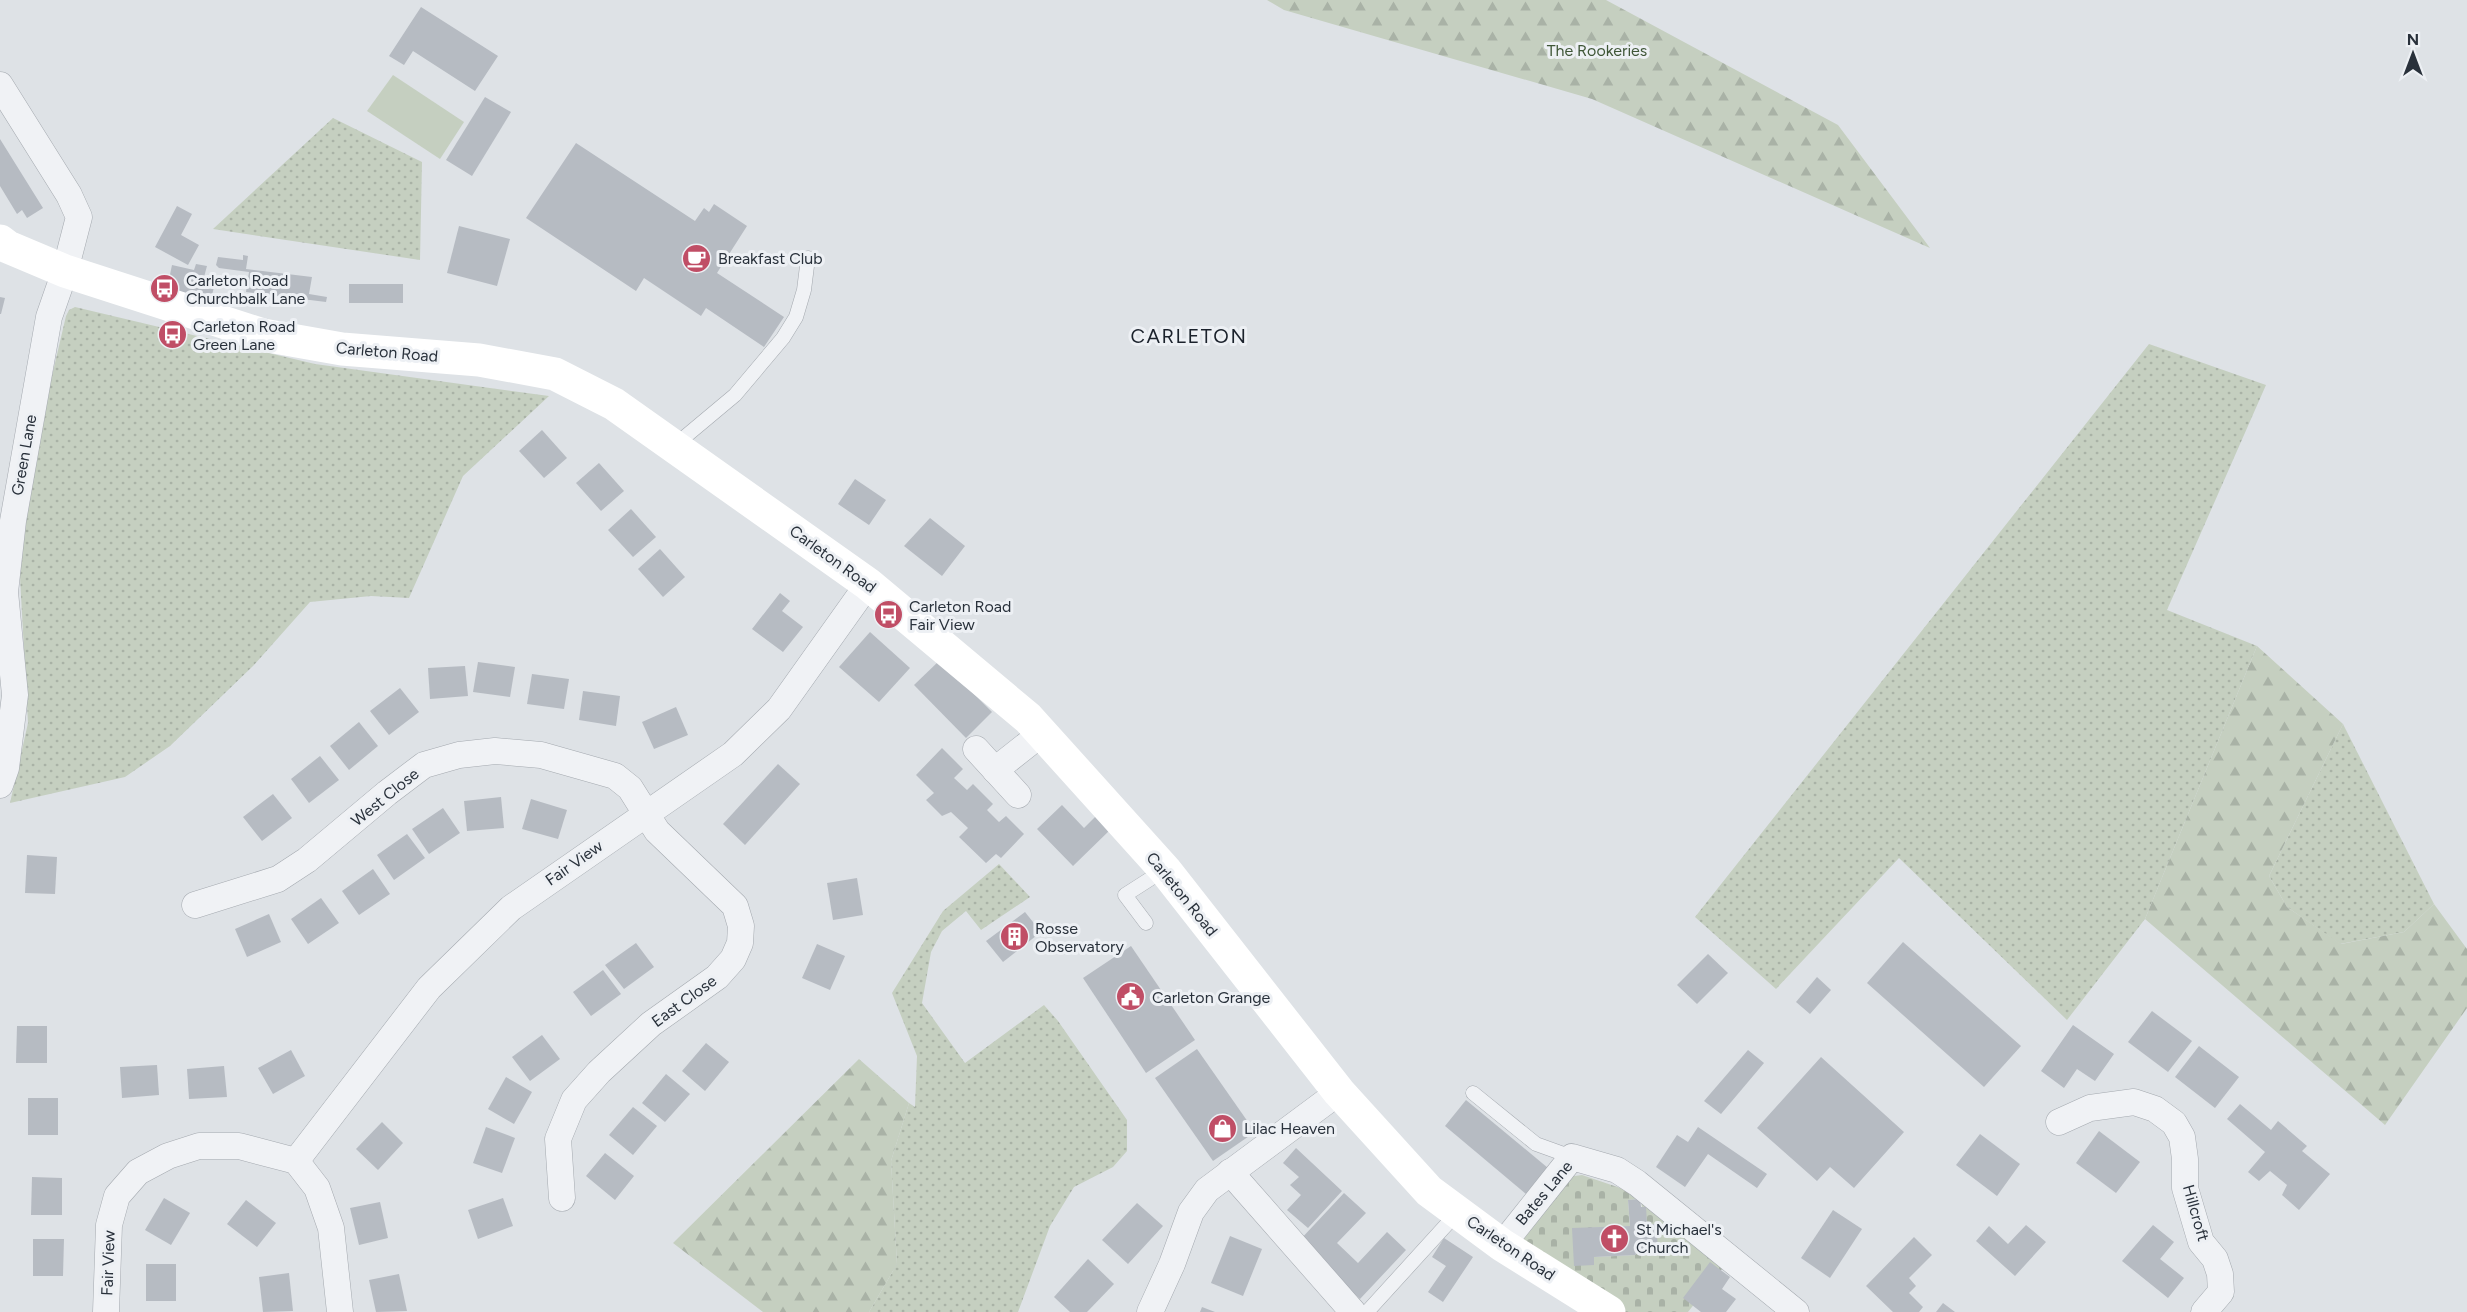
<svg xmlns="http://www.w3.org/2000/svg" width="2467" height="1312" viewBox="0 0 2467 1312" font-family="Figtree,sans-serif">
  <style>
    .grass { fill: url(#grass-dots) }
    .forest { fill: url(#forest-firs) }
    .cemetery { fill: url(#cemetery-stones); fill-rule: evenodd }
    .green { fill: #c5cfc0 }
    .building { fill: #b6bbc2 }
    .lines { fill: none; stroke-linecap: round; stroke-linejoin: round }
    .lane-casing { stroke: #a4a9af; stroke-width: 15 }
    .street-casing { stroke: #a4a9af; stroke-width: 27 }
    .lane { stroke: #f0f2f5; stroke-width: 14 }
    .street { stroke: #f0f2f5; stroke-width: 26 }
    .secondary { stroke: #fff; stroke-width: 33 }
    .labels { text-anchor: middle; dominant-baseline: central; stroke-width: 6; stroke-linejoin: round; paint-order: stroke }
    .park-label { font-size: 16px; fill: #3f5637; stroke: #edf0f4 }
    .poi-label { font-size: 16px; fill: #29313b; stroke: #edf0f4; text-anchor: start }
    .street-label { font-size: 16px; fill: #29313b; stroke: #edf0f4 }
    .quarter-label { font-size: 20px; letter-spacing: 1.5px; fill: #1b222c; stroke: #edf0f4 }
  </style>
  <defs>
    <pattern id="grass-dots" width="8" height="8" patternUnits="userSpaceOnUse" patternTransform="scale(1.5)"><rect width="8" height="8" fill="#c5cfc0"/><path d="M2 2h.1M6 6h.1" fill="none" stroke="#a9b2a6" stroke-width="1.8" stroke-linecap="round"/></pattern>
    <pattern id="forest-firs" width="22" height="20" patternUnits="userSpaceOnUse" patternTransform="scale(1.5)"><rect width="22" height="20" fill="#c5cfc0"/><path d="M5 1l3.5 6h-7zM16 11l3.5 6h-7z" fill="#a9b2a6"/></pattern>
    <pattern id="cemetery-stones" width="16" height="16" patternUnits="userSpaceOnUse" patternTransform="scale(1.5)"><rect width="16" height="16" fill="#c5cfc0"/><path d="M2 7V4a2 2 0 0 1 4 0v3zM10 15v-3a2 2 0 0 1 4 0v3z" fill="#a9b2a6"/></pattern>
  </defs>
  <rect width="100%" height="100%" fill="#dee2e6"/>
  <g class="grass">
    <path d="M333,118L422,162L420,260L213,229Z"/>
    <path d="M75,307L315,364L549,396L463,476L409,598L371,596L310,602L253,666L170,746L125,777L10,803L28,723L19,559L40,427L66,316L69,310Z"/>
    <path d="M2149,344L2266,385L2167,610L2257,646L2145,919L2067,1020L1899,858L1776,989L1695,917Z"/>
    <path d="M2343,724L2434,904L2404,932L2340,944L2287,907L2269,876Z"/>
    <path d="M999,864L1030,897L981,930L966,911L942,931L931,952L922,1003L965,1063L1044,1005L1058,1021L1127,1120V1151L1113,1167L1074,1187L1050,1226L1018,1312H869L897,1264L891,1161L909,1103L915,1107L917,1056L892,993L943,911Z"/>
  </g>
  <g class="forest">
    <path d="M1267,0H1606L1838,125L1930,248L1592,99L1284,10Z"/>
    <path d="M2257,646L2343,724L2269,876L2287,907L2341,944L2404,932L2434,904L2467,949V1008L2385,1125L2145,919Z"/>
    <path d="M859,1059L909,1103L891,1161L897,1264L869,1312H763L673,1243Z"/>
  </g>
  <path class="cemetery" d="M1582,1175L1641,1195L1722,1269L1688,1312H1623L1520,1244L1567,1177ZM1640,1199L1647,1224H1656L1657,1248L1635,1249L1636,1255L1594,1257V1265L1573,1229L1630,1226L1628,1200Z"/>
  <path class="green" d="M393,75L464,122L440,159L367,111Z"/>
  <g class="building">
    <path d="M421,7L498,56L475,91L413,51L404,65L389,56Z"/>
    <path d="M485,97L511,112L472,176L446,160Z"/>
    <path d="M0,139L43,208L27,218L22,210L17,214L0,186Z"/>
    <path d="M576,143L695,221L704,208L709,212L714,204L747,226L717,273L784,317L764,347L706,308L701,316L644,278L636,291L526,218Z"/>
    <path d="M177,206L192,214L181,235L199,245L188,265L155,247Z"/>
    <path d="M459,226L510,239L497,286L447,273Z"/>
    <path d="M243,255L248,256L246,269L312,277L309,294L327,297L326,302L246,292L249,272L219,268L216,265L218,257L243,260Z"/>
    <path d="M196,264L207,266L204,277L216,279L211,299L167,289L172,265L194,270Z"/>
    <rect x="349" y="284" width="54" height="19"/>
    <path d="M0,297L5,298L1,314H0Z"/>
    <path d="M542,430L567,458L544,478L519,451Z"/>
    <path d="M599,463L624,491L601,511L576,483Z"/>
    <path d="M855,479L886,500L869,525L838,504Z"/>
    <path d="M631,509L656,537L633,557L608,530Z"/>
    <path d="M930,518L965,546L942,576L904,546Z"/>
    <path d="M660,549L685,577L663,597L638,569Z"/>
    <path d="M780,593L790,601L782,611L803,627L783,652L752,629Z"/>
    <path d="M870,632L910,668L879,702L839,667Z"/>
    <path d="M940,660L992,712L966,738L914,685Z"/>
    <path d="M478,662L515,667L510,697L473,692Z"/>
    <path d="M465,666L468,696L430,699L428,668Z"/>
    <path d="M532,674L569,679L564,709L527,704Z"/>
    <path d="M400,688L419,712L389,735L370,711Z"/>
    <path d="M583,691L620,696L616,726L579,720Z"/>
    <path d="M676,707L688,735L654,749L642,722Z"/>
    <path d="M359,722L378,746L349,770L330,746Z"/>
    <path d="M942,748L963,769L954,778L967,790L973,784L993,804L987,810L999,822L1006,816L1024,834L1001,858L996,854L986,863L959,837L968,828L951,812L942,816L926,800L934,793L916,775Z"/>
    <path d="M320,756L339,780L309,803L291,779Z"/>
    <path d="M778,764L800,784L745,845L723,824Z"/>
    <path d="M273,794L292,818L262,841L243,817Z"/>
    <path d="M501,797L504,828L467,831L464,801Z"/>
    <path d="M531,799L567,810L558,839L522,829Z"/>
    <path d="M1062,805L1084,828L1097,815L1111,829L1073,866L1037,829Z"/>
    <path d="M443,808L460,833L429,854L412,829Z"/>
    <path d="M407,834L425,858L394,880L377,855Z"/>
    <path d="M27,855L57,857L55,894L25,893Z"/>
    <path d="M373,869L390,894L359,915L342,891Z"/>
    <path d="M857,878L863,915L833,920L827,883Z"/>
    <path d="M321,898L339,923L308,944L291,919Z"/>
    <path d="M1025,912L1041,932L1003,962L986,941Z"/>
    <path d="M269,914L281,942L247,957L235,929Z"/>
    <path d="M1903,942L2021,1046L1984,1087L1867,983Z"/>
    <path d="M636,943L654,967L624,989L605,965Z"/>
    <path d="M817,944L845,956L830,990L802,978Z"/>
    <path d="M1131,946L1195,1040L1146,1073L1083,978Z"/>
    <path d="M1708,954L1728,973L1697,1004L1677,985Z"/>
    <path d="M603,970L621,994L591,1016L573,992Z"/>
    <path d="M1817,977L1831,990L1810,1014L1796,1002Z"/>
    <path d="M2152,1011L2192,1041L2168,1072L2128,1042Z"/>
    <path d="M2073,1025L2114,1054L2095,1081L2077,1069L2064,1088L2041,1071Z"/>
    <path d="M17,1026H47V1063H16Z"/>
    <path d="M542,1035L560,1059L530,1081L512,1057Z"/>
    <path d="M706,1043L729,1062L705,1091L682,1071Z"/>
    <path d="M2199,1046L2239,1077L2215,1108L2175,1077Z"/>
    <path d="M1197,1049L1255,1132L1213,1161L1155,1078Z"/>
    <path d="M291,1050L305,1076L273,1094L258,1068Z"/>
    <path d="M1748,1050L1764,1063L1721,1114L1704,1101Z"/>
    <path d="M1821,1057L1904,1132L1854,1188L1830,1167L1817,1181L1757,1128Z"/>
    <path d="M157,1065L159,1095L122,1098L120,1067Z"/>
    <path d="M224,1066L227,1097L189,1099L187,1069Z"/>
    <path d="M666,1074L690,1094L665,1122L642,1103Z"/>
    <path d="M506,1077L532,1092L514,1124L488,1109Z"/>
    <rect x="28" y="1098" width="30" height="37"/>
    <path d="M1466,1100L1548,1168L1526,1194L1445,1126Z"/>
    <path d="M2240,1104L2271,1130L2278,1121L2307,1146L2302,1151L2330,1174L2299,1210L2282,1195L2287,1185L2270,1171L2259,1181L2248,1172L2265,1152L2227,1119Z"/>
    <path d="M633,1107L657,1126L633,1155L609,1135Z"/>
    <path d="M382,1122L403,1143L378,1170L356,1149Z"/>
    <path d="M486,1127L515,1138L502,1173L473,1163Z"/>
    <path d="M1698,1127L1767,1174L1757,1188L1708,1154L1685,1187L1656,1167L1677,1135L1688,1142Z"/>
    <path d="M2099,1131L2140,1162L2116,1193L2076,1163Z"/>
    <path d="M1980,1134L2020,1164L1997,1196L1956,1165Z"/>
    <path d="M1296,1148L1342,1191L1308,1228L1287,1210L1301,1195L1290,1185L1299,1177L1283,1163Z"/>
    <path d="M605,1153L634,1176L615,1200L586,1176Z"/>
    <path d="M32,1177L62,1178V1215H31Z"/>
    <path d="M1344,1193L1366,1213L1337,1243L1358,1263L1387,1232L1406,1250L1360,1299L1299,1241Z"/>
    <path d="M164,1198L190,1213L171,1245L145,1230Z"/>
    <path d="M503,1198L513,1226L478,1239L468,1210Z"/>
    <path d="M1640,1199L1641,1207H1646L1647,1224H1656L1658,1248L1635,1249L1636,1255L1594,1257V1265L1574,1266L1572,1228L1630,1226L1628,1200Z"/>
    <path d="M246,1200L276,1223L257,1247L227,1224Z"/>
    <path d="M380,1202L388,1238L359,1245L350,1208Z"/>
    <path d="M1137,1203L1163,1226L1128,1264L1102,1240Z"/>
    <path d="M1833,1210L1862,1229L1830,1278L1801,1258Z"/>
    <path d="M2026,1225L2046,1242L2015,1276L1976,1241L1989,1226L2008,1244Z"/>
    <path d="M2153,1225L2174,1242L2160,1259L2184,1278L2168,1298L2122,1261Z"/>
    <path d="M1230,1236L1262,1249L1243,1296L1211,1283Z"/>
    <path d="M1914,1237L1932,1255L1909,1278L1916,1286L1909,1293L1923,1307L1919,1312H1893L1866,1286Z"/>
    <path d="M1444,1238L1473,1257L1443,1302L1428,1292L1446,1266L1432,1257Z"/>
    <path d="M33,1239H64L63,1276H33Z"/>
    <path d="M1088,1259L1114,1284L1087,1312H1070L1054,1297Z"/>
    <path d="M1710,1262L1730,1277L1722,1289L1736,1299L1726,1312H1701L1683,1298Z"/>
    <rect x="146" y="1264" width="30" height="37"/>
    <path d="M289,1273L293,1311L263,1312L259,1277Z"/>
    <path d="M399,1274L407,1311L376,1312L369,1280Z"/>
    <path d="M1943,1303L1955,1312H1936Z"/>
    <path d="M1202,1307L1215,1312H1200Z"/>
  </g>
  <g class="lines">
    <defs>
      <g id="lane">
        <path d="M674,446L735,395L783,338L796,317L804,290L808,258"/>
        <path d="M1146,923L1125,895L1164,870"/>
        <path d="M1473,1093L1536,1144L1572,1157"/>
        <path d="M1367,1312L1458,1212"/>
      </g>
      <g id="street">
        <path d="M0,85L69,195L79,217L65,271L49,317L13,521L5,592L15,695L6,768L0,785"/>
        <path d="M976,749L1018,795"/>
        <path d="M995,770L1042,733"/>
        <path d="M195,905L278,879L307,860L387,793L424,765L459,755L495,751L541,755L615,776L630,788L657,831L735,906L741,926L740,943L733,959L717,977L651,1024L599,1072L574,1100L558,1139L562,1198"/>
        <path d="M2059,1122L2090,1108L2134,1102L2155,1109L2174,1123L2182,1137L2185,1159V1188L2201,1242L2215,1259L2220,1274L2221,1292L2204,1312"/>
        <path d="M296,1161L429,988L511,908L733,754L779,709L868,584"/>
        <path d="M1230,1172L1353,1312"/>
        <path d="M1502,1245L1572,1157L1617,1170L1637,1183L1796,1312"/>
        <path d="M106,1312L109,1225L117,1196L138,1172L168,1156L199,1146H239L296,1161L317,1188L331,1228L340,1312"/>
        <path d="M1150,1312L1172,1264L1191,1212L1207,1190L1339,1092"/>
      </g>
    </defs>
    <use href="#lane" class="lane-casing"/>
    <use href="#street" class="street-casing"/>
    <use href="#lane" class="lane"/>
    <use href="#street" class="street"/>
    <path class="secondary" d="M0,241L8,247L65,271L263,335L342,349L479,360L555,374L614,404L868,584L1028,718L1165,870L1339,1092L1429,1191L1502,1245L1609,1312"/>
  </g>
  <defs>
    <symbol id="cafe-disc" viewBox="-11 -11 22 22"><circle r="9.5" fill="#c04e66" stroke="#edf0f4"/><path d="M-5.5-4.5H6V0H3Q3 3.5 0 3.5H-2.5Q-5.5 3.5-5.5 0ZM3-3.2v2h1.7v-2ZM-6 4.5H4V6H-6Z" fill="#fff"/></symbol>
    <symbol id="bus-disc" viewBox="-11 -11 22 22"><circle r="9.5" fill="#c04e66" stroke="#edf0f4"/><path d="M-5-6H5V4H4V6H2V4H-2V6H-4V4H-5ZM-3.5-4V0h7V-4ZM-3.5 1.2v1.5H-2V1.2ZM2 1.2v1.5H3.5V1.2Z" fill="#fff"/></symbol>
    <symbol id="building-disc" viewBox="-11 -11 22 22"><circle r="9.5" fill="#c04e66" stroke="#edf0f4"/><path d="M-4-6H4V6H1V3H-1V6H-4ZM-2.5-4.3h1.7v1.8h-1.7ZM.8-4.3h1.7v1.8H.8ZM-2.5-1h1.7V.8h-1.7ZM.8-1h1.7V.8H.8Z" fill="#fff"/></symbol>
    <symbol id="civic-disc" viewBox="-11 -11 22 22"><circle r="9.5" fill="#c04e66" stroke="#edf0f4"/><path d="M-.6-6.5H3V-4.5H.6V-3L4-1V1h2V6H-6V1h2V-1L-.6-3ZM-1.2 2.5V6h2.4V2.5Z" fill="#fff"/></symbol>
    <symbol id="shop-disc" viewBox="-11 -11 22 22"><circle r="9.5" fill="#c04e66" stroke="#edf0f4"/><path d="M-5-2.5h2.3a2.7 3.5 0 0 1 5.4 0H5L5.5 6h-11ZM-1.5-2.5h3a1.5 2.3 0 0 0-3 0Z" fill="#fff"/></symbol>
    <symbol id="church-disc" viewBox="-11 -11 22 22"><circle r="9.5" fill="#c04e66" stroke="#edf0f4"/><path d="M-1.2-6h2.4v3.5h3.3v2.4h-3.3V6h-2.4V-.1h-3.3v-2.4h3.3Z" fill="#fff"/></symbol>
  </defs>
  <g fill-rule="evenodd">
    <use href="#cafe-disc" x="680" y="242" width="33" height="33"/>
    <use href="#bus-disc" x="148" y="272" width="33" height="33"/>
    <use href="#bus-disc" x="156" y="318" width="33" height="33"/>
    <use href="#bus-disc" x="872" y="598" width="33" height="33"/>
    <use href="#building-disc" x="998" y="920" width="33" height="33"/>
    <use href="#civic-disc" x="1114" y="980" width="33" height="33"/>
    <use href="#shop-disc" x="1206" y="1112" width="33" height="33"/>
    <use href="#church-disc" x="1598" y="1222" width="33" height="33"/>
  </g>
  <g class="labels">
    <g class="park-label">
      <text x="1597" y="50">The Rookeries</text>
    </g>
    <g class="poi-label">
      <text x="718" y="258">Breakfast Club</text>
      <text x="186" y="280">Carleton Road<tspan x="186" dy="18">Churchbalk Lane</tspan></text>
      <text x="193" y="326">Carleton Road<tspan x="193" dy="18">Green Lane</tspan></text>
      <text x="909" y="606">Carleton Road<tspan x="909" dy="18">Fair View</tspan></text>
      <text x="1035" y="928">Rosse<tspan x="1035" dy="18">Observatory</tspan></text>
      <text x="1152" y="997">Carleton Grange</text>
      <text x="1244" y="1128">Lilac Heaven</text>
      <text x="1636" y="1229">St Michael's<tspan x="1636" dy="18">Church</tspan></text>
    </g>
    <g class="street-label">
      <text transform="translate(387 352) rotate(5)">Carleton Road</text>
      <text transform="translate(24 455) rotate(-80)">Green Lane</text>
      <text transform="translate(833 559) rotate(36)">Carleton Road</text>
      <text transform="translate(385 797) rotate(-39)">West Close</text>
      <text transform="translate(574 863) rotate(-35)">Fair View</text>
      <text transform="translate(1182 894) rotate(51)">Carleton Road</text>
      <text transform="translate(684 1001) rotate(-36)">East Close</text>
      <text transform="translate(1544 1193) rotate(-50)">Bates Lane</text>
      <text transform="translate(2196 1213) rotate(74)">Hillcroft</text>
      <text transform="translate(1511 1248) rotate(34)">Carleton Road</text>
      <text transform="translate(108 1263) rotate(-88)">Fair View</text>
    </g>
    <g class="quarter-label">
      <text x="1189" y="336">CARLETON</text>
    </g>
  </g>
  <g transform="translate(2413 54)" stroke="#edf0f4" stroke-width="4.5" paint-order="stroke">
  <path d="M0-4.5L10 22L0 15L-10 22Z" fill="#29313b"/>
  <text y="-9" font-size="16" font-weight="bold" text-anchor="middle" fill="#29313b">N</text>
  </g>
</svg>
